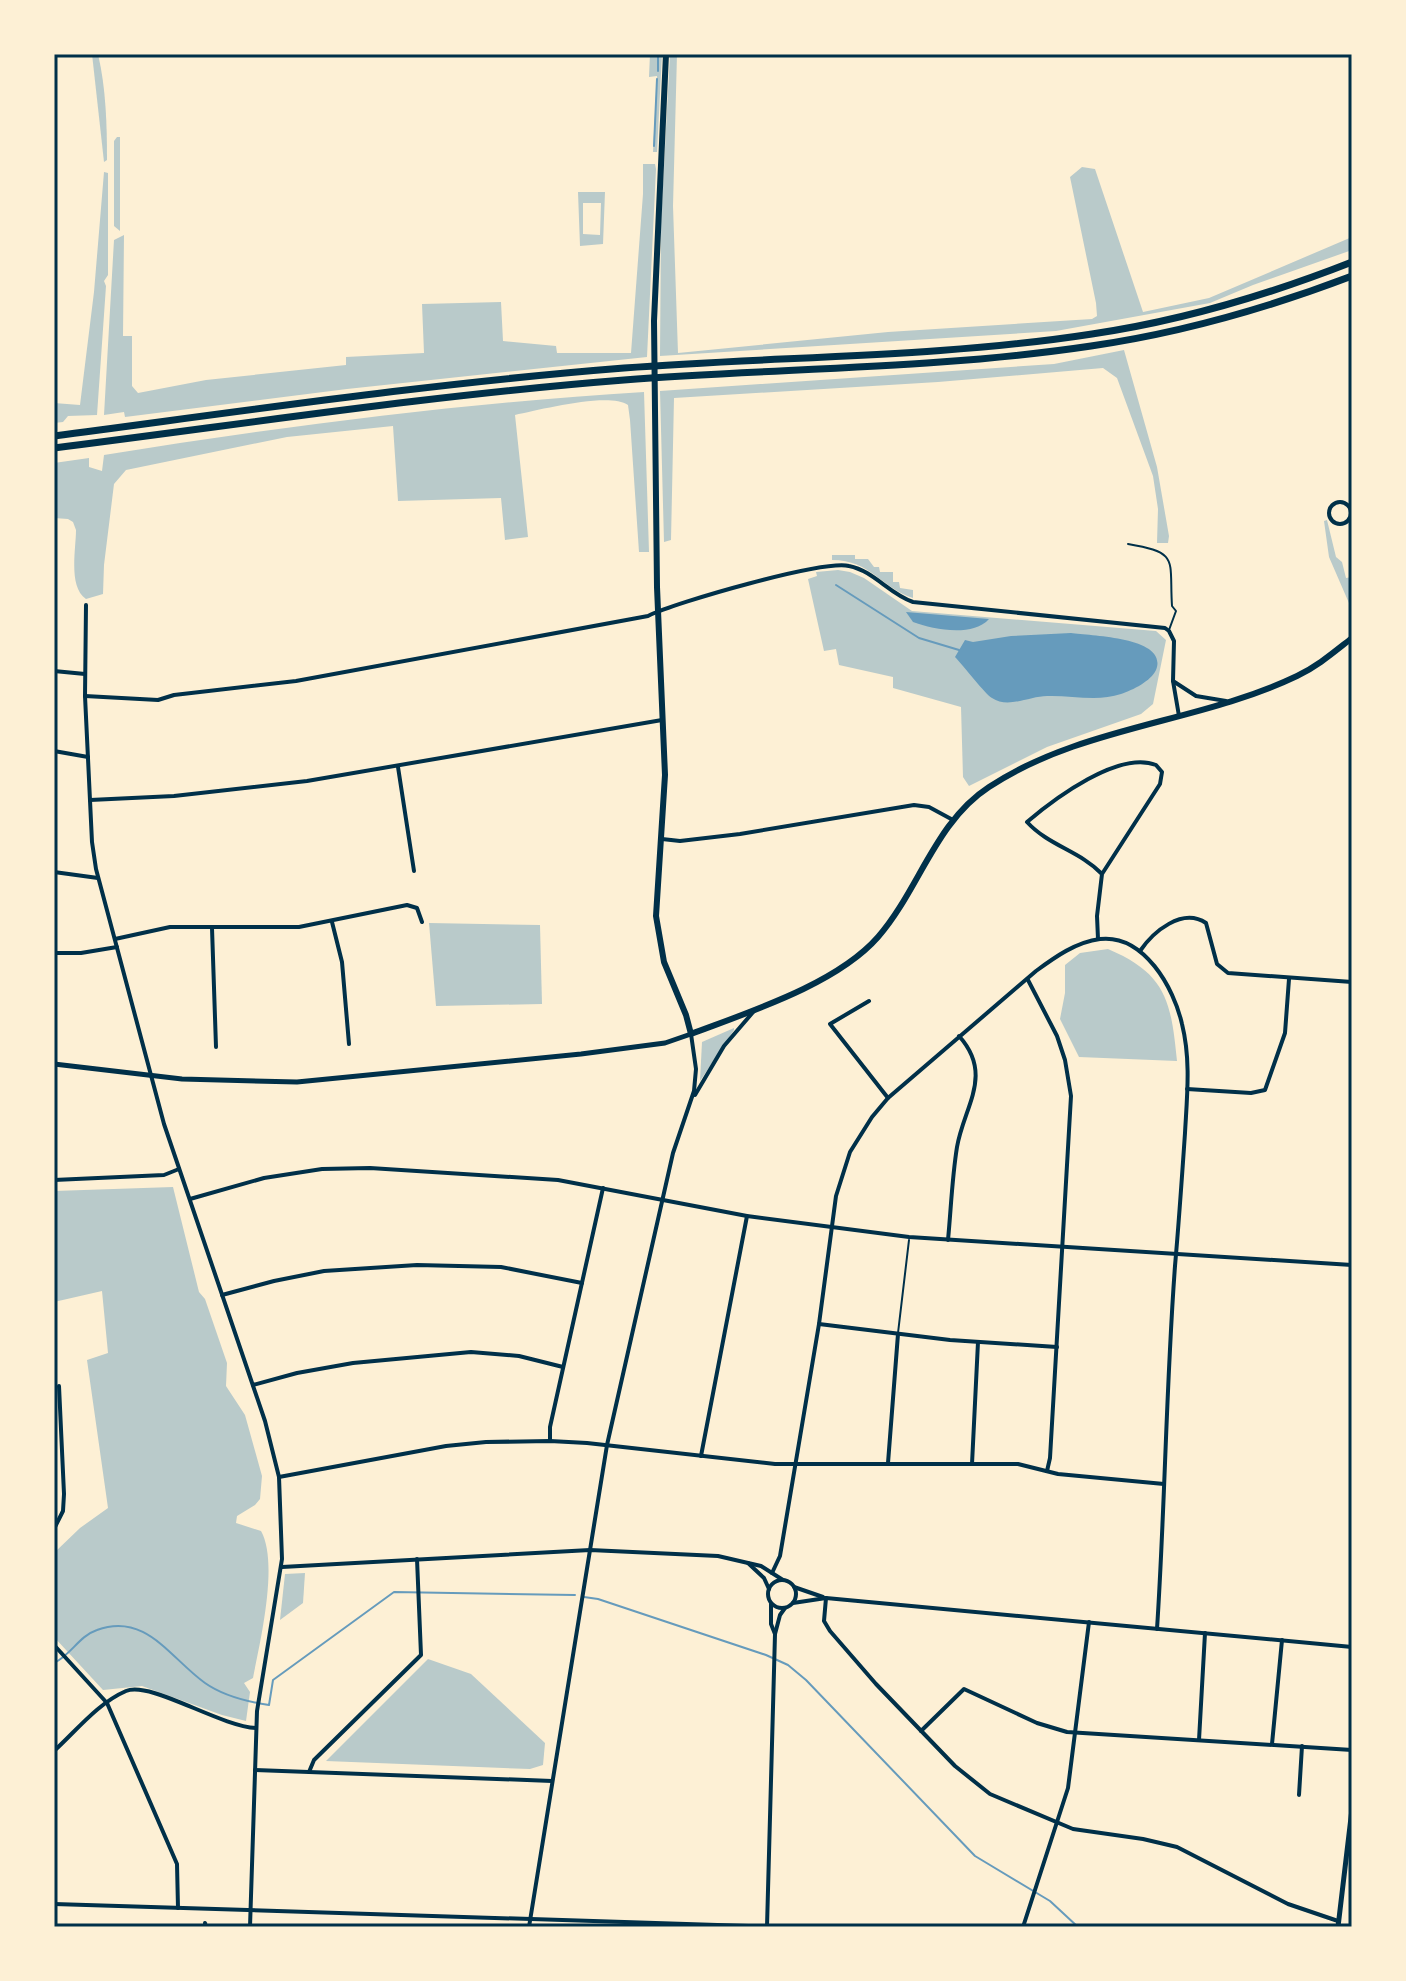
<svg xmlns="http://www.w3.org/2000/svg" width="1406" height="1981" viewBox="0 0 1406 1981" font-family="'DM Sans',sans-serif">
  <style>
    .green { fill: #b9caca; fill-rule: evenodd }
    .water { fill: #669bbc }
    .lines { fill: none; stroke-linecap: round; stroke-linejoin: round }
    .stream { stroke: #669bbc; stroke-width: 2 }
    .service { stroke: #003049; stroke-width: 2 }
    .minor { stroke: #003049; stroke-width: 4 }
    .tertiary { stroke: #003049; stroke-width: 5 }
    .secondary { stroke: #003049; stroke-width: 6 }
    .trunk { stroke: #003049; stroke-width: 7 }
    .neatline { fill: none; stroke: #003049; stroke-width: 3 }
  </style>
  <rect width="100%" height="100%" fill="#fdf0d5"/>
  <g class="green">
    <path d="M92,54H98C106,88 107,125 107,160L104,162Z"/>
    <path d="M650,54H662L657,152H653L657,76L649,77Z"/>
    <path d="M670,54H677L673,206L678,353L888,332L1092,319L1097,316L1096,303L1070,177L1082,167L1095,169L1143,312L1209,298L1352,237V250L1253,285L1210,303L1056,331L660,356L661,222Z"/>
    <path d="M117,137H120V231L114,226V141Z"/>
    <path d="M643,164H655L656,169L647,357L347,389L125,417L124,412L104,415L114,240L124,235L123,336H132V386L138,393L206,380L346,365V357L424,353L422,304L501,302L503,341L556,346L557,353H631L643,194Z"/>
    <path d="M104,172L108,173V275L104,281L106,286L97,415L68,416L63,422L54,423V403L80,405L94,292Z"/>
    <path d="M578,192H605L603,244L580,246ZM583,203H601L600,235L583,234Z"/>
    <path d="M1124,350L1157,467L1169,536L1168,543H1157L1158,509L1153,476L1117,378L1103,368L938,382L674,398L671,540L664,542L660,391L1054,364Z"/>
    <path d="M644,392L649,552H639L630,420L628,405C608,392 540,410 515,415L528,537L505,540L501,498L398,501L393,426L287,437L126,470L114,484L104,565L103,594L86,599C68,587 76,549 76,530L73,522L68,519L54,518V463L89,458V467L102,471L104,455C283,426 463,403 644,392Z"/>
    <path d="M1327,520L1336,557L1342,562L1346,578L1352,577V610L1329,557L1324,521Z"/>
    <path d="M832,555H855V559H868L874,567H879L880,572H893V582H899L900,588L913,590V598C881,588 871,560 832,560Z"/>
    <path d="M838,570L850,572L864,578L912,611L1156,631L1166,640L1153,704L1141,714L1047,747L969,786L963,777L961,707L893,688V677L839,665L836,649L824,651L808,579L817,576L816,572Z"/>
    <path d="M429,923L540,925L542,1004L436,1006Z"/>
    <path d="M1108,949C1167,974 1171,1002 1177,1061L1079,1057L1060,1019L1065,993V965L1080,953Z"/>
    <path d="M734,1028V1030L700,1081L702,1042Z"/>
    <path d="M173,1187L199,1292L205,1299L227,1363L226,1386L245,1415L262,1476L260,1499L255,1505L237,1516L236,1523L261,1531C279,1563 260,1642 253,1678L244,1683L250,1692L246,1721L222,1715L142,1686L103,1690L54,1637V1553L80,1528L108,1508L87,1360L108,1353L102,1291L54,1302V1191Z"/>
    <path d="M305,1573L303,1603L280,1620L285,1574Z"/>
    <path d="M428,1659L471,1674L545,1743L543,1765L530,1769L326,1761Z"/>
  </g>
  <g class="water">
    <path d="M906,612L989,619C973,637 934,630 913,622Z"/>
    <path d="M1071,633C1092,636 1169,637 1156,670C1151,681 1133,690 1121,694C1098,702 1070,695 1047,696C1030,696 1008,709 992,698C985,694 963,665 955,657L965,640L973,642L1011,636Z"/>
  </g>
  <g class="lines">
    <g class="stream">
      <path d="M658,71V54"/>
      <path d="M654,146L657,79"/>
      <path d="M836,585L919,638L959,650"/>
      <path d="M584,1597L598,1599L766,1655L788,1665L806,1680L975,1856L1050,1901L1078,1927"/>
      <path d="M54,1663C71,1655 79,1636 97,1630C146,1612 170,1658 205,1683C222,1695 249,1702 269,1705L273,1680L394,1592L575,1595"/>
    </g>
    <g class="service">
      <path d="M1128,544C1180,553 1169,559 1172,606L1176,611L1169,630"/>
      <path d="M898,1333L909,1240"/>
    </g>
    <g class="minor">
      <circle cx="1340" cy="513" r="11"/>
      <path d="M86,605L85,696L92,842L96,869L164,1124L265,1421L279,1477L282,1559L257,1711L250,1927"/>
      <path d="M54,671L85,674"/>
      <path d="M1173,681L1196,696L1226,701"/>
      <path d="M85,696L158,700L174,695L296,681L648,616C676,602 823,560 849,566C874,571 889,594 913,602L1165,628L1169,631L1174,641L1173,681L1179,716"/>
      <path d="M54,751L88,757"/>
      <path d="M398,767L414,871"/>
      <path d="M90,800L174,796L307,781L662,720"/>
      <path d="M662,839L680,841L740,834L914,805L929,807L953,820"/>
      <path d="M54,872L98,878"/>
      <path d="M332,922L342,962L349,1044"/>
      <path d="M212,928L216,1047"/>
      <path d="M115,939L170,927H299L407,905L417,908L422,922"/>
      <path d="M1098,939L1097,916L1102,874L1160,784L1162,772L1156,765C1119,750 1054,799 1027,822C1049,846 1080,851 1102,874"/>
      <path d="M1140,951C1153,932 1182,907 1206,923L1217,964L1228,973L1352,982"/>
      <path d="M54,953H81L117,947"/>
      <path d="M1028,980L1057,1036L1065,1060L1071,1096L1050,1458L1047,1471"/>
      <path d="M869,1001L830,1024L888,1098"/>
      <path d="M1187,1089L1251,1093L1265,1090L1285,1033L1289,979"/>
      <path d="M695,1095L724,1046L754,1011"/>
      <path d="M54,1180L164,1175L179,1169"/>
      <path d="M190,1199L264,1178L322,1169L370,1168L558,1180L747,1216L909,1237L1352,1265"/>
      <path d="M948,1240C951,1209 952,1178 957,1147C964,1106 994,1075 959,1036"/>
      <path d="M222,1295L274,1281L324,1271L417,1265L501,1267L582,1283"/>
      <path d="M819,1324L950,1340L1057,1347"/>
      <path d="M253,1385L297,1373L353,1363L471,1352L519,1356L563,1367"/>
      <path d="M550,1441V1427L603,1188"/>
      <path d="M701,1456L747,1216"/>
      <path d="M888,1463L898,1334"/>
      <path d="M972,1464L978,1342"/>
      <path d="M279,1477L446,1446L486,1442L550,1441L587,1443L775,1464H1018L1058,1474L1164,1484"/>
      <path d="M54,1529L63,1511L64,1494L59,1386"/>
      <path d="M748,1563L764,1578L769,1589"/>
      <path d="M282,1567L590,1550L718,1556L761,1566L783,1580"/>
      <path d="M772,1573L780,1556L819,1324L836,1196L850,1152L872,1117L888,1098L1036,971C1055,957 1076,942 1100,939C1144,934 1174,988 1182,1024C1191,1060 1187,1096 1185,1133C1182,1177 1179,1221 1175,1266C1166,1386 1165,1508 1157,1629"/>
      <circle cx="782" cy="1594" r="14"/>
      <path d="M794,1587L823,1597"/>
      <path d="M826,1598L824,1621L830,1631L876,1684L955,1766L990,1794L1073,1829L1143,1839L1177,1847L1288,1904L1338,1921"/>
      <path d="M793,1603L826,1598L1352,1647"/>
      <path d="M771,1604V1624L775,1634"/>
      <path d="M54,1645L107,1703L177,1864L178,1908"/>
      <path d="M921,1731L964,1689L1037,1723L1067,1732L1352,1750"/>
      <path d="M1199,1740L1205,1633"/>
      <path d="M1272,1744L1282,1640"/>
      <path d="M54,1751C76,1731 98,1703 126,1691C151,1681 219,1726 256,1728"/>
      <path d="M255,1770L552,1781"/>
      <path d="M309,1772L314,1760L421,1655L417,1559"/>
      <path d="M1299,1795L1302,1746"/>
      <path d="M54,1904L783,1927"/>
      <path d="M205,1923L206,1927"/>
      <path d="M529,1927L607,1445L673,1153L694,1091L696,1069L691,1034"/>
      <path d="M767,1927L775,1634L780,1615L785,1608"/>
      <path d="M1023,1927L1068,1788L1089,1622"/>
    </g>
    <g class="tertiary">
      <path d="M54,1064L182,1079L297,1082L581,1054L665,1043L691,1034"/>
      <path d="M1338,1927L1352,1809"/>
    </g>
    <path class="secondary" d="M666,54L654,321L657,587L665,775L656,916L664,962L686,1015L691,1034C749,1012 837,984 878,937C919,890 935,822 989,787C1081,726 1199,723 1297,676C1318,666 1334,652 1352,638"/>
    <g class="trunk">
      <path d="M54,436C244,411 433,383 624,368C780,356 937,358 1092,334C1181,321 1268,295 1352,262"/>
      <path d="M54,448C244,424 433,395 624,380C779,368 937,369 1091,346C1181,333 1268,308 1352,276"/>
    </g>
  </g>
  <rect width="1406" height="1981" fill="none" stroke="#fdf0d5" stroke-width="112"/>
  <rect x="56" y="56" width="1294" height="1869" class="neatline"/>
</svg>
